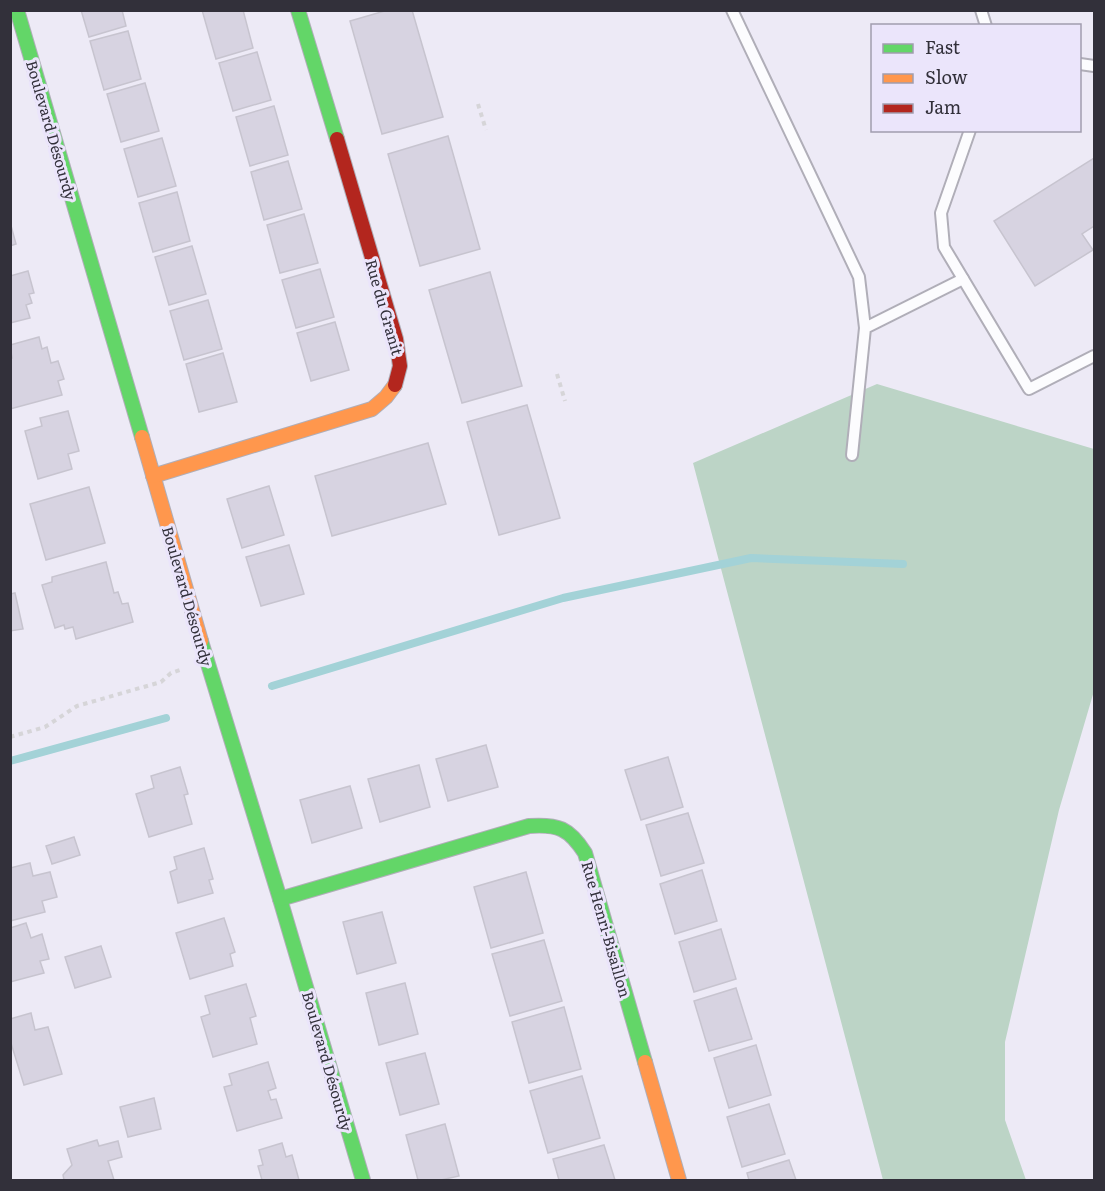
<svg xmlns="http://www.w3.org/2000/svg" width="1105" height="1191" viewBox="0 0 1105 1191" font-family="Literata,serif">
  <style>
    .forest { fill: #bcd4c6 }
    .lines { fill: none; stroke-linecap: round; stroke-linejoin: round }
    .stream { stroke: #a3d2d7; stroke-width: 8 }
    .building { fill: #d7d3e1; stroke: #c7c4cf; stroke-width: 1.5 }
    .lane-casing { stroke: #b0aeb8; stroke-width: 14 }
    .fast-casing { stroke: #b0aeb8; stroke-width: 16 }
    .slow-casing { stroke: #b0aeb8; stroke-width: 16 }
    .jam-casing { stroke: #b0aeb8; stroke-width: 16 }
    .path { stroke: #d6d5d8; stroke-width: 4; stroke-dasharray: 4.5 4.5; stroke-linecap: butt }
    .lane { stroke: #fcfcfe; stroke-width: 10 }
    .fast { stroke: #63d668; stroke-width: 14 }
    .slow { stroke: #ff974d; stroke-width: 14 }
    .jam { stroke: #b3261e; stroke-width: 14 }
    .labels { text-anchor: middle; dominant-baseline: central; stroke-width: 6; stroke-linejoin: round; paint-order: stroke }
    .street-label { font-size: 15px; fill: #32303a; stroke: #ebe5fb }
  </style>
  <rect width="100%" height="100%" fill="#edeaf6"/>
  <path class="forest" d="M877,384L1094,449V691L1059,810L1005,1042V1120L1026,1180H883L693,463Z"/>
  <g class="lines">
    <g class="stream">
      <path d="M272,686L563,598L751,558L903,564"/>
      <path d="M10,761L166,718"/>
    </g>
  </g>
  <g class="building">
    <path d="M81,10H122L126,26L89,37Z"/>
    <path d="M202,10H243L253,48L216,59Z"/>
    <path d="M388,10H412L443,117L382,134L350,21Z"/>
    <path d="M128,31L141,79L104,90L90,41Z"/>
    <path d="M257,52L271,100L233,111L219,63Z"/>
    <path d="M145,83L159,131L121,142L107,94Z"/>
    <path d="M274,106L288,155L250,166L236,117Z"/>
    <path d="M448,136L480,249L420,266L388,154Z"/>
    <path d="M162,138L176,186L138,197L124,149Z"/>
    <path d="M1094,158V226L1082,234L1093,250L1035,286L994,221Z"/>
    <path d="M288,161L302,209L264,220L251,172Z"/>
    <path d="M177,192L190,241L153,252L139,203Z"/>
    <path d="M304,214L318,263L280,273L267,225Z"/>
    <path d="M10,222L16,244L10,246Z"/>
    <path d="M192,246L206,294L169,305L155,257Z"/>
    <path d="M320,269L334,317L296,328L282,280Z"/>
    <path d="M28,271L34,293L29,294L32,303L26,305L30,318L10,323V276Z"/>
    <path d="M490,272L522,386L462,403L429,290Z"/>
    <path d="M208,300L222,349L184,360L170,311Z"/>
    <path d="M335,322L349,370L311,381L297,333Z"/>
    <path d="M39,337L42,349L47,347L51,363L58,361L64,379L58,381L62,395L10,409V359L12,358L10,345Z"/>
    <path d="M223,353L237,402L199,412L186,364Z"/>
    <path d="M527,405L560,518L499,535L467,422Z"/>
    <path d="M68,411L79,451L68,454L72,469L38,479L25,431L42,426L40,418Z"/>
    <path d="M428,443L446,504L332,536L315,476Z"/>
    <path d="M269,486L284,535L242,548L227,499Z"/>
    <path d="M89,487L105,543L46,560L30,504Z"/>
    <path d="M289,545L304,594L261,606L246,557Z"/>
    <path d="M106,562L114,593L118,592L122,604L128,603L133,622L76,639L73,627L65,629L64,625L55,628L42,585L52,582V577Z"/>
    <path d="M15,593L23,629L10,631V594Z"/>
    <path d="M486,745L498,787L448,801L436,759Z"/>
    <path d="M668,757L683,807L641,820L625,770Z"/>
    <path d="M419,765L430,807L380,822L368,779Z"/>
    <path d="M180,767L188,794L184,795L192,824L149,837L136,794L154,788L151,776Z"/>
    <path d="M350,786L362,828L312,843L300,800Z"/>
    <path d="M688,813L704,863L661,876L646,825Z"/>
    <path d="M74,837L80,855L52,864L46,846Z"/>
    <path d="M204,848L213,879L209,880L213,893L178,903L170,872L177,869L174,857Z"/>
    <path d="M30,863L33,876L50,872L57,897L42,901L45,912L10,921V868Z"/>
    <path d="M702,870L717,921L675,934L660,884Z"/>
    <path d="M526,872L543,933L491,948L474,887Z"/>
    <path d="M382,912L396,963L357,974L343,922Z"/>
    <path d="M224,918L235,952L230,954L233,966L190,979L176,933Z"/>
    <path d="M26,923L31,938L42,934L49,959L40,961L44,973L10,982V928Z"/>
    <path d="M721,929L736,979L694,992L679,942Z"/>
    <path d="M544,940L562,1001L510,1016L492,954Z"/>
    <path d="M101,946L111,977L75,988L65,957Z"/>
    <path d="M405,983L418,1034L379,1045L366,993Z"/>
    <path d="M246,984L256,1016L250,1018L257,1044L213,1057L201,1017L210,1014L205,996Z"/>
    <path d="M736,988L752,1039L709,1051L694,1001Z"/>
    <path d="M564,1007L581,1069L529,1083L512,1022Z"/>
    <path d="M31,1013L35,1030L48,1027L62,1074L24,1085L10,1040V1019Z"/>
    <path d="M756,1045L771,1095L729,1108L714,1058Z"/>
    <path d="M425,1053L439,1104L400,1115L386,1063Z"/>
    <path d="M268,1062L276,1088L268,1091L271,1100L276,1099L282,1118L237,1131L224,1087L232,1085L229,1074Z"/>
    <path d="M582,1076L600,1138L548,1153L530,1091Z"/>
    <path d="M154,1098L161,1129L128,1137L120,1107Z"/>
    <path d="M769,1104L785,1154L742,1167L727,1117Z"/>
    <path d="M445,1124L459,1176L441,1180H418L406,1135Z"/>
    <path d="M97,1140L99,1146L118,1141L122,1157L108,1161L114,1180H64L63,1175L72,1165L67,1149Z"/>
    <path d="M282,1143L286,1157L292,1155L299,1180H262L258,1166L263,1165L259,1150Z"/>
    <path d="M604,1145L615,1180H559L553,1159Z"/>
    <path d="M789,1160L796,1180H749L747,1173Z"/>
  </g>
  <g class="lines">
    <defs>
      <g id="lane">
        <path d="M732,10L859,277L865,328"/>
        <path d="M981,10L986,26"/>
        <path d="M1080,64L1094,66"/>
        <path d="M970,130L941,213L944,247L1029,389L1094,356"/>
        <path d="M852,455L865,328L963,279"/>
      </g>
      <g id="fast">
        <path d="M17,10L142,437"/>
        <path d="M298,10L337,139"/>
        <path d="M201,641L280,899L363,1180"/>
        <path d="M280,899L529,826C558,824 569,828 585,853L645,1062"/>
      </g>
      <g id="slow">
        <path d="M142,437L201,641"/>
        <path d="M153,476L372,409L386,397L395,385"/>
        <path d="M645,1062L679,1180"/>
      </g>
      <path id="jam" d="M337,139L396,339L400,366L395,385"/>
    </defs>
    <use href="#lane" class="lane-casing"/>
    <use href="#fast" class="fast-casing"/>
    <use href="#slow" class="slow-casing"/>
    <use href="#jam" class="jam-casing"/>
    <g class="path">
      <path d="M478,104L486,130"/>
      <path d="M557,374L565,401"/>
      <path d="M10,737L45,727L77,706L161,682L171,673L183,669"/>
    </g>
    <use href="#lane" class="lane"/>
    <use href="#fast" class="fast"/>
    <use href="#slow" class="slow"/>
    <use href="#jam" class="jam"/>
  </g>
  <g class="labels">
    <g class="street-label">
      <text transform="translate(52 130) rotate(74)">Boulevard Désourdy</text>
      <text transform="translate(385 307) rotate(74)">Rue du Granit</text>
      <text transform="translate(188 596) rotate(74)">Boulevard Désourdy</text>
      <text transform="translate(607 929) rotate(74)">Rue Henri-Bisaillon</text>
      <text transform="translate(328 1061) rotate(74)">Boulevard Désourdy</text>
    </g>
  </g>
  <rect width="1105" height="1191" fill="none" stroke="#32303a" stroke-width="24"/>
  <rect x="871" y="24" width="210" height="108" fill="#ebe5fb" stroke="#a19dae" stroke-width="1.5"/>
  <rect x="883" y="44" width="30" height="9" fill="#63d668" stroke="#a19dae" stroke-width="1.5"/>
  <text x="925" y="54" font-size="18" fill="#32303a">Fast</text>
  <rect x="883" y="74" width="30" height="9" fill="#ff974d" stroke="#a19dae" stroke-width="1.5"/>
  <text x="925" y="84" font-size="18" fill="#32303a">Slow</text>
  <rect x="883" y="104" width="30" height="9" fill="#b3261e" stroke="#a19dae" stroke-width="1.5"/>
  <text x="925" y="114" font-size="18" fill="#32303a">Jam</text>
</svg>
